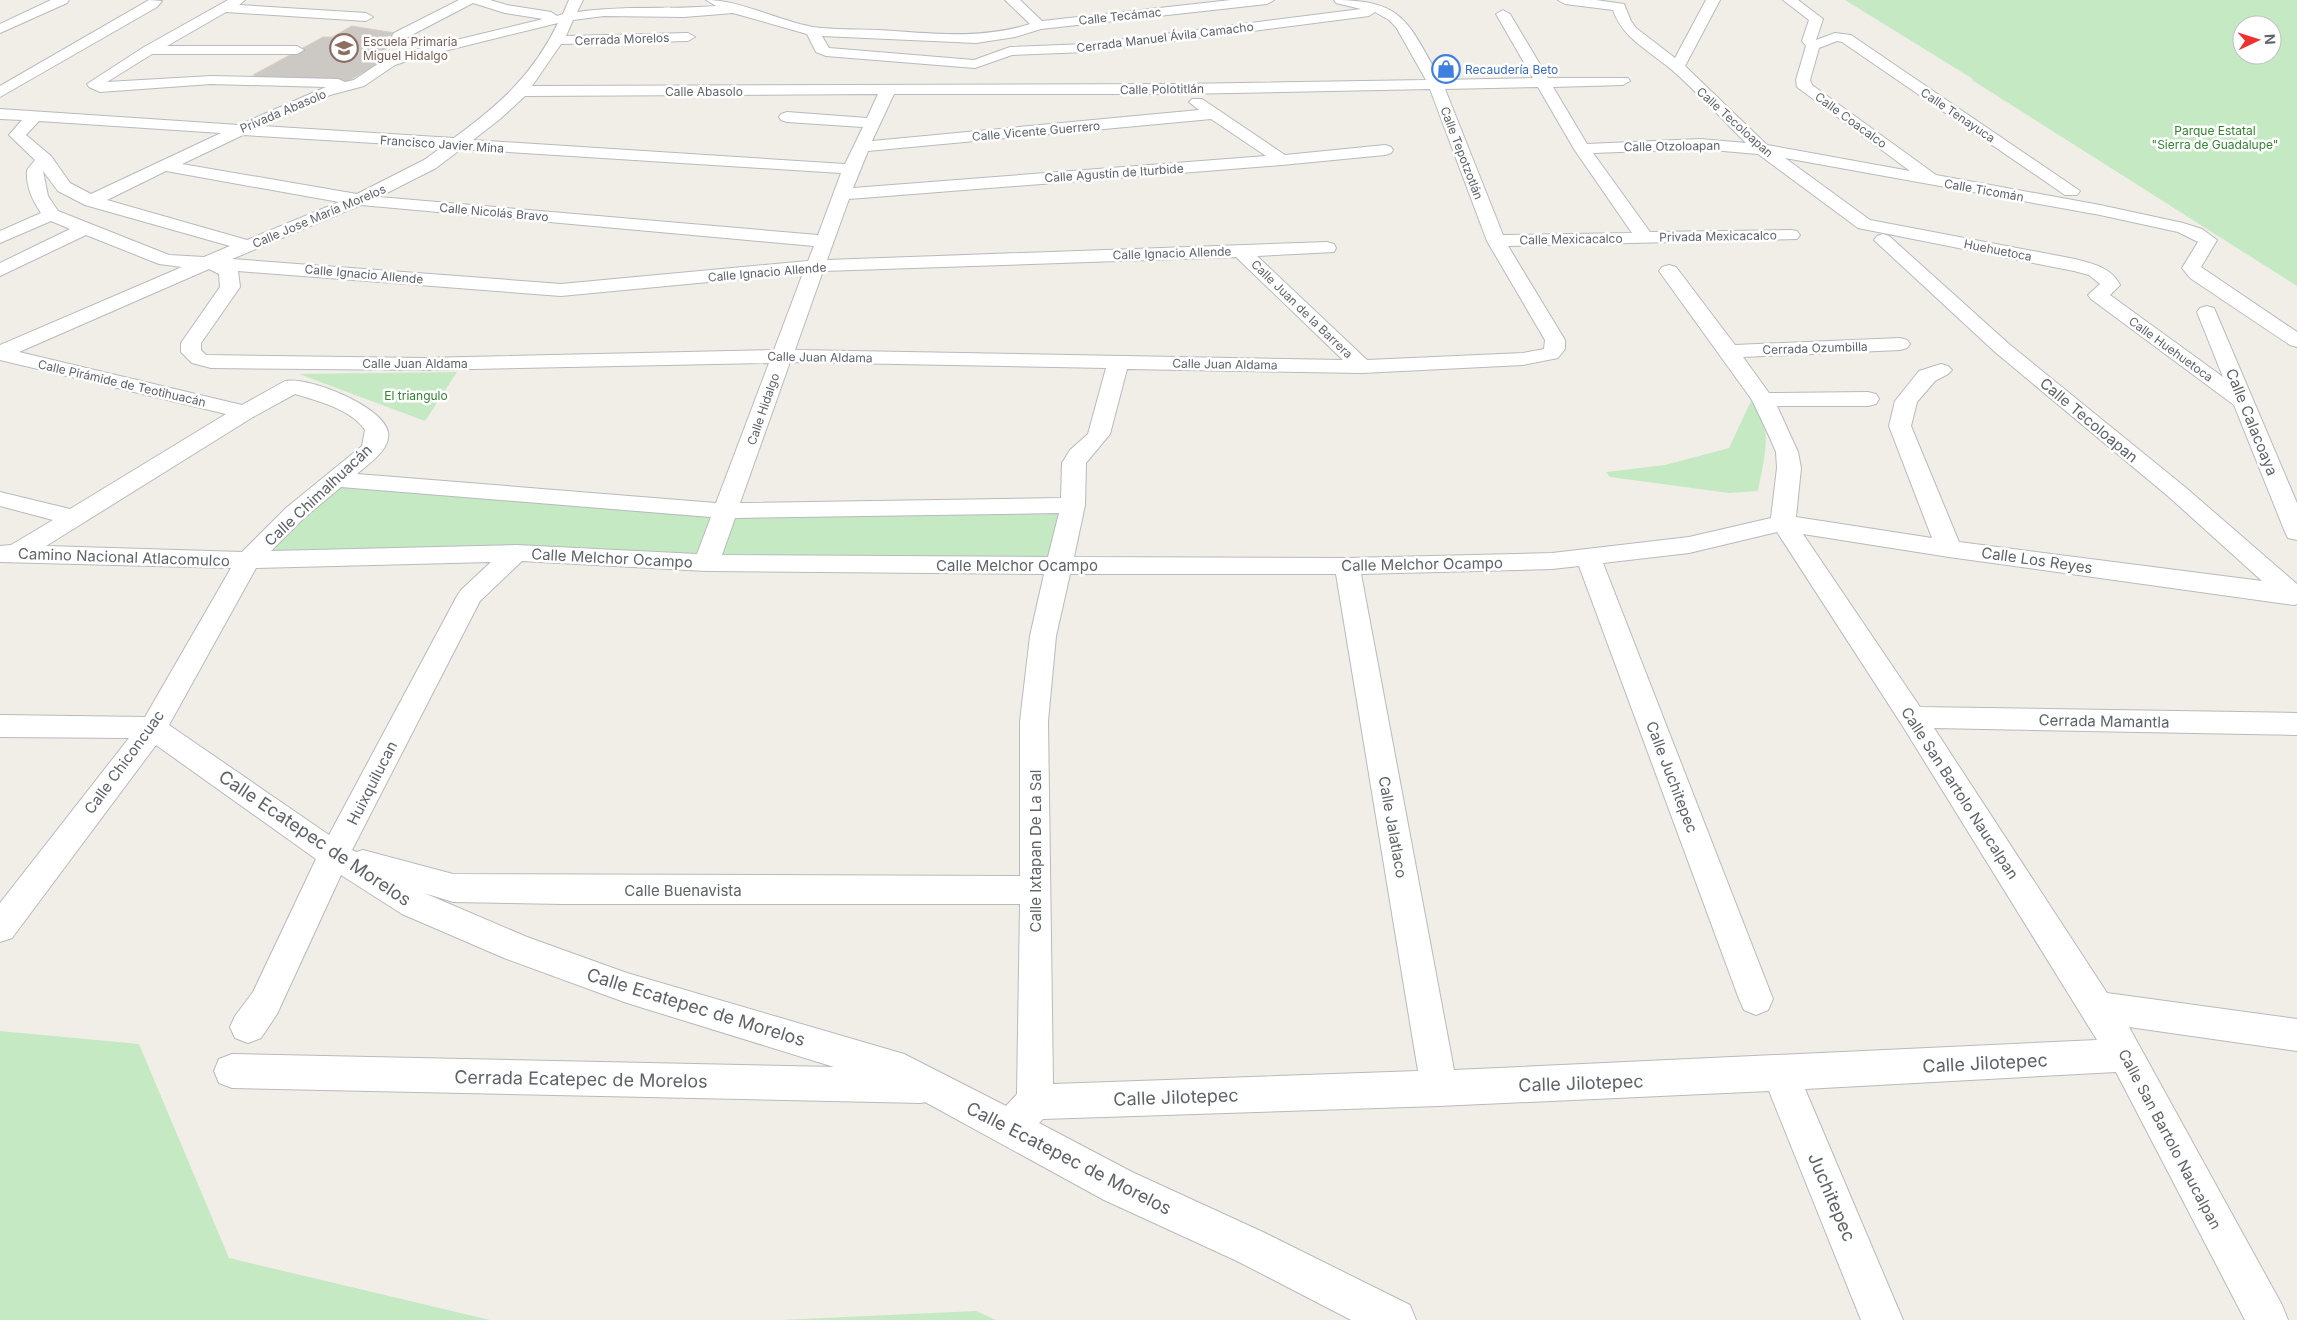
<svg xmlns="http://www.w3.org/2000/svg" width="2297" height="1320" viewBox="0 0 2297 1320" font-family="Inter,sans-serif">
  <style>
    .green { fill: #c5e9c2; fill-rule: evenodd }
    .building { fill: #ccc9c4; stroke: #d6d0c4 }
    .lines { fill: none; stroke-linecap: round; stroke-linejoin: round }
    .minor-casing { stroke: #b7babe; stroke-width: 2 }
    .minor { fill: #fff; fill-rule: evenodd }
    .labels { text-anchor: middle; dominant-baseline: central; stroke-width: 5; stroke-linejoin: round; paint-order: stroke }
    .far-street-label { font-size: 12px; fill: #5e6368; stroke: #fff }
    .far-education-label { font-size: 12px; fill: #785e54; stroke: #fff; text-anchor: start }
    .far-shop-label { font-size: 12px; fill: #366cbe; stroke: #fff; text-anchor: start }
    .far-park-label { font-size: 12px; fill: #318430; stroke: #fff }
    .street-label { font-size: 15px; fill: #5e6368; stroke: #fff }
    .near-street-label { font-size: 18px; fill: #5e6368; stroke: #fff }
  </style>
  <rect width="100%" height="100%" fill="#f1eee7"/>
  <g class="green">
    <path d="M1845,0H2297V286L1972,80L1973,79ZM2242,25H2272V55H2242Z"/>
    <path d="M457,372L425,421L299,374Z"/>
    <path d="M1751,401C1776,423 1763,463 1758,491L1729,493L1610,477L1606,472L1665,465L1729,448Z"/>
    <path d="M334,479L727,511L1073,505L1059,566L516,553L248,560Z"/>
    <path d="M0,1031L139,1044L229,1258L490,1320H0Z"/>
    <path d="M976,1311L996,1320H780Z"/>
  </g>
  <path class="building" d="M352,26L395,33L383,39L398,42L375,55L391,57L348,81L260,78L253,75L323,37H332Z"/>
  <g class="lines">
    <defs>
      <g id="minor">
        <path d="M51,0H69L67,3L0,33V24Z"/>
        <path d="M149,0L162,1L157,7L0,97V86Z"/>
        <path d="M228,0H245L239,5L366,13L373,17L366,21L226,12L167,46H297L304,50L297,54H152L107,82L211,76L338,79L345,82L354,80L385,59L406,52L543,19L505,13L473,3L404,39H394L392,36L394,33L459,0H490L507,5L551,12L557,16L563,14L569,0H583L577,12C623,5 670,10 716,6L706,0C741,0 779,21 813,27C834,30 857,29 878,30C929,33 980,40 1030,24L1005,0H1020L1042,21L1231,0H1274L1267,4L1041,29L1015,37L976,43L822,36L829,48L974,60L1010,47L1087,44L1361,9L1336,3L1334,0C1406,0 1408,24 1441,80L1533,78L1496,14L1503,10L1510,14L1548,78H1628L1630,81L1623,85L1553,87L1587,144L1700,139L1746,143C1722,119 1698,93 1672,70C1650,51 1623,39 1613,10L1565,4L1558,0H1596L1624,4L1631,21L1636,28L1675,58L1706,0H1720L1685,66L1767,145L1910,171L1797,87L1796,80L1806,46L1802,41L1809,20L1783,0H1798L1823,19L1816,40L1835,33L1851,35L2080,191L2077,195H2065L1842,42L1837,41L1819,48L1810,80L1812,85L1936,175L2100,205L2183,223L2202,229L2217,240L2201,267L2297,332V347L2290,345L2190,278L2182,268L2198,242L2178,232L2100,215L1785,158L1870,220L2075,259C2093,264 2111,267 2120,285L2110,295L2223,377L2197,312L2200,308L2207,306L2214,308L2297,503V540L2288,538L2285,532L2234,405L2091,299L2088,295L2100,284L2089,275L2074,271L1858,228L1758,154L1700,149L1593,153L1650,232L1791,230L1797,231L1800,235L1797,239L1508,246L1565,340V349L1558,358L1523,365L1362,373L1127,369L1110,434L1086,463L1085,505L1074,557L1347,558L1552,553L1689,537L1771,518L1777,468L1776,452L1770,438L1752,400L1659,271L1662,267L1669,265L1676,267L1735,345L1900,338L1907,340L1910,344L1907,348L1900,350L1743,357L1769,393L1868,392L1876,394L1879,399L1876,404L1868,406H1777L1798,452L1801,468L1796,517L1932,538L1889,426L1895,401L1919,371L1941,364L1948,366L1952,370L1948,374L1935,381L1917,402L1911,426L1959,542L2262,581L2169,497L1995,352L1874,240L1877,236L1883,234L1889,236L2009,344L2185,487L2297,584V604L2294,605L1949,557L1803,534L1920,707L2297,713V735L1934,728L2107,993L2297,1019V1051L2129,1027L2282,1305L2288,1320H2245L2116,1072L1805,1089L1903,1320H1861L1769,1091L1439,1106L1043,1119L1039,1123L1132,1172L1265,1233L1410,1305L1416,1320H1351L1237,1261L1104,1200L925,1102L921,1103L232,1088L219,1083L214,1071L219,1059L232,1054L834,1067L627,1003L504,958L402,914L341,875L277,1014L261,1038L248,1043L235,1038L230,1027L235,1016L253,992L316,859L156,745L12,938L0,942V903L129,738L0,737V715L145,717L231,568L0,562V546L11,545L53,520L0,506V492L70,509L226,414L0,360V345L182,267L159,264L86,235L0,276V263L70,229L51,221L0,243V231L41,213C32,199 26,187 27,170L35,160L9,135L22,120L0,119V109L239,125L326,87L211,84L100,92L89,87L87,84L144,47ZM1375,12L1389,20L1396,27L1426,80L1179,84L532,86L561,44L688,41L695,37L688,33L566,36L573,20L604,16L684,17L733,13L807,34L816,52L826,56L975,68L1012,55L1087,52L1369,16ZM558,23C533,75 499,105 454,138L262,126L330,95L364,86L395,65L416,58ZM1538,87L1574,149L1632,233L1503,235L1445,89ZM1430,89L1487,241L1545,340L1544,349L1523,353L1367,360L1257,256L1334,252L1336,248L1334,244L1327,242L827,260L849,199L1282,165L1385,155L1391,153L1393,150L1391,147L1385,145L1285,155L1202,99H1192L1189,102L1199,110L872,141L894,94H1179ZM878,94L867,118L787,112L781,114L779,117L781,120L787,122L863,127L845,164L473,140L500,119L525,96ZM1211,119L1266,156L853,188L868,151ZM39,121L221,133L91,194L70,183L51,156L26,135ZM243,135L442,147L424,160L357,194L182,164ZM461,149L841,173L818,235L379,197L436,168ZM43,171L58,191L85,205L230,246L204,257L169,255L58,211L48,196ZM166,171L339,202L247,240L107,200ZM361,205L814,246L808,261L561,284L232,259ZM1236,257L1343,360L795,350L823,271ZM209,269L219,274L220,287L181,343V352L192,363L211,368L423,370L769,363L716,503L357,474C368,464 391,450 388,432C383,406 308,376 285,381L242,405L19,352ZM238,271L561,296L803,273L774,350L423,358L206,355L201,350V343L240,287ZM790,362L1106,368L1088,434L1070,450L1062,463L1061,498L740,503ZM295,394C318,401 351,409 365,430L362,446L286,508L242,552L46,546L253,417ZM341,487L711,517L697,554L516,545L271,551L304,518ZM1059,513L1048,557L722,555L735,518ZM1777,532L1902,725L2097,1040L1454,1070L1361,574L1552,569L1579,566L1739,999L1744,1010L1756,1015L1768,1010L1773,999L1603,563L1689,553ZM522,561L706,571L1044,574L1030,636L1020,721V876L453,874L363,850L356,852L352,850L480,601ZM491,562L461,590L457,596L329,835L169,725L256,568ZM1070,574H1336L1418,1071L1053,1084L1048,721L1056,636ZM424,893L453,902L563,904H1020L1017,1094L1006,1106L904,1054L627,973L527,937Z"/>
      </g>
    </defs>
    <use href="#minor" class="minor-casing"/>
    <use href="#minor" class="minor"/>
  </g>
  <defs>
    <symbol id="school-ring" viewBox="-11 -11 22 22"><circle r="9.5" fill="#fff" stroke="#8d6e63" stroke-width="1.5"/><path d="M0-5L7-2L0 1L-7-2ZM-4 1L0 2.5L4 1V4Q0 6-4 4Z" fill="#8d6e63"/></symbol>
    <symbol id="shop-ring" viewBox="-11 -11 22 22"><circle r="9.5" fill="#fff" stroke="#3f7fe0" stroke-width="1.5"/><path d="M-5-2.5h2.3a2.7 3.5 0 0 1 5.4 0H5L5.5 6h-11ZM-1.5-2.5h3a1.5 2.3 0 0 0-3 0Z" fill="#3f7fe0"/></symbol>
  </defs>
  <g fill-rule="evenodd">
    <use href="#school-ring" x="328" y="32" width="32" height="32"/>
    <use href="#shop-ring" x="1430" y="53" width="32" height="32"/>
  </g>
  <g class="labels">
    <g class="far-street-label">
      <text transform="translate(1120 16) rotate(-6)">Calle Tecámac</text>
      <text transform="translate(1165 37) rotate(-7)">Cerrada Manuel Ávila Camacho</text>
      <text transform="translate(622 39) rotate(-2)">Cerrada Morelos</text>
      <text transform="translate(1162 89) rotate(-1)">Calle Polotitlán</text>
      <text x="704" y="91">Calle Abasolo</text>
      <text transform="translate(283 111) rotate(-23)">Privada Abasolo</text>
      <text transform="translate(1958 115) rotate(34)">Calle Tenayuca</text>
      <text transform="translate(1851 120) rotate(36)">Calle Coacalco</text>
      <text transform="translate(1735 122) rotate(42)">Calle Tecoloapan</text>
      <text transform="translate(1036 131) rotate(-5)">Calle Vicente Guerrero</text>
      <text transform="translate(442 144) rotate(4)">Francisco Javier Mina</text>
      <text transform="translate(1672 146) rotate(-1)">Calle Otzoloapan</text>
      <text transform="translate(1462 153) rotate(69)">Calle Tepotzotlán</text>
      <text transform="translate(1114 173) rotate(-4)">Calle Agustín de Iturbide</text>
      <text transform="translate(1984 190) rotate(10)">Calle Ticomán</text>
      <text transform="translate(494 212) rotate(5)">Calle Nicolás Bravo</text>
      <text transform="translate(319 216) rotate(-23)">Calle Jose María Morelos</text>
      <text transform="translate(1718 236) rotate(-1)">Privada Mexicacalco</text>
      <text transform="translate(1571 239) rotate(-1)">Calle Mexicacalco</text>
      <text transform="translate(1998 250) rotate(11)">Huehuetoca</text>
      <text transform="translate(1172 253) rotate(-2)">Calle Ignacio Allende</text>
      <text transform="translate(767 272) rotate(-5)">Calle Ignacio Allende</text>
      <text transform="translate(364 274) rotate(5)">Calle Ignacio Allende</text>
      <text transform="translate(1302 309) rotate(44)">Calle Juan de la Barrera</text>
      <text transform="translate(1815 348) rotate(-2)">Cerrada Ozumbilla</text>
      <text transform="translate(2171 349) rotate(36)">Calle Huehuetoca</text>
      <text transform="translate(820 357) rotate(1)">Calle Juan Aldama</text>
      <text x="415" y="363">Calle Juan Aldama</text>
      <text transform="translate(1225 364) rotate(1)">Calle Juan Aldama</text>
      <text transform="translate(122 383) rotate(13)">Calle Pirámide de Teotihuacán</text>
      <text transform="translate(763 409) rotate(-71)">Calle Hidalgo</text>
    </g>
    <g class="far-education-label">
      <text x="363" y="41">Escuela Primaria<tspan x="363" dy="14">Miguel Hidalgo</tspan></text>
    </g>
    <g class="far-shop-label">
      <text x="1465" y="69">Recaudería Beto</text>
    </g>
    <g class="far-park-label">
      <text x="2215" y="130">Parque Estatal<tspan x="2215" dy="14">"Sierra de Guadalupe"</tspan></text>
      <text x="416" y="395">El triangulo</text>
    </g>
    <g class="street-label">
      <text transform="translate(2089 420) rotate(40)">Calle Tecoloapan</text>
      <text transform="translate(2252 422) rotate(68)">Calle Calacoaya</text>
      <text transform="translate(318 495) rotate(-43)">Calle Chimalhuacán</text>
      <text transform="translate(124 557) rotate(2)">Camino Nacional Atlacomulco</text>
      <text transform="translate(612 558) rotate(3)">Calle Melchor Ocampo</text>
      <text transform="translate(2037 560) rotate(8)">Calle Los Reyes</text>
      <text transform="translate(1422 564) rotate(-1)">Calle Melchor Ocampo</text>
      <text x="1017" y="565">Calle Melchor Ocampo</text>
      <text transform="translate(2104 721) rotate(1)">Cerrada Mamantla</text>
      <text transform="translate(124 762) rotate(-54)">Calle Chiconcuac</text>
      <text transform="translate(1672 777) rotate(69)">Calle Juchitepec</text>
      <text transform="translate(372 783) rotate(-63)">Huixquilucan</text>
      <text transform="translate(1960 793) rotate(57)">Calle San Bartolo Naucalpan</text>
      <text transform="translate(1393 827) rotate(80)">Calle Jalatlaco</text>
      <text transform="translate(1035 851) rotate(-90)">Calle Ixtapan De La Sal</text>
      <text x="683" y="890">Calle Buenavista</text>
      <text transform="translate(2170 1139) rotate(62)">Calle San Bartolo Naucalpan</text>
    </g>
    <g class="near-street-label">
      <text transform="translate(315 838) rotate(34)">Calle Ecatepec de Morelos</text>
      <text transform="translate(696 1007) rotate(17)">Calle Ecatepec de Morelos</text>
      <text transform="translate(1985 1063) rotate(-3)">Calle Jilotepec</text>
      <text transform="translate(581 1079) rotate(1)">Cerrada Ecatepec de Morelos</text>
      <text transform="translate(1581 1083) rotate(-2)">Calle Jilotepec</text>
      <text transform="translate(1176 1097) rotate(-2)">Calle Jilotepec</text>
      <text transform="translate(1069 1158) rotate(27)">Calle Ecatepec de Morelos</text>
      <text transform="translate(1832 1197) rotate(67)">Juchitepec</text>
    </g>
  </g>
  <g transform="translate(2257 40) rotate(86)"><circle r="24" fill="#ffffff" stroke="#bfc1c3"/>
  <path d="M0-4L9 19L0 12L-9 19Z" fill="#f12f2c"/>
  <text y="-8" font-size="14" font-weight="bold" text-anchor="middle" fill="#5e6368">N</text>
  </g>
</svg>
